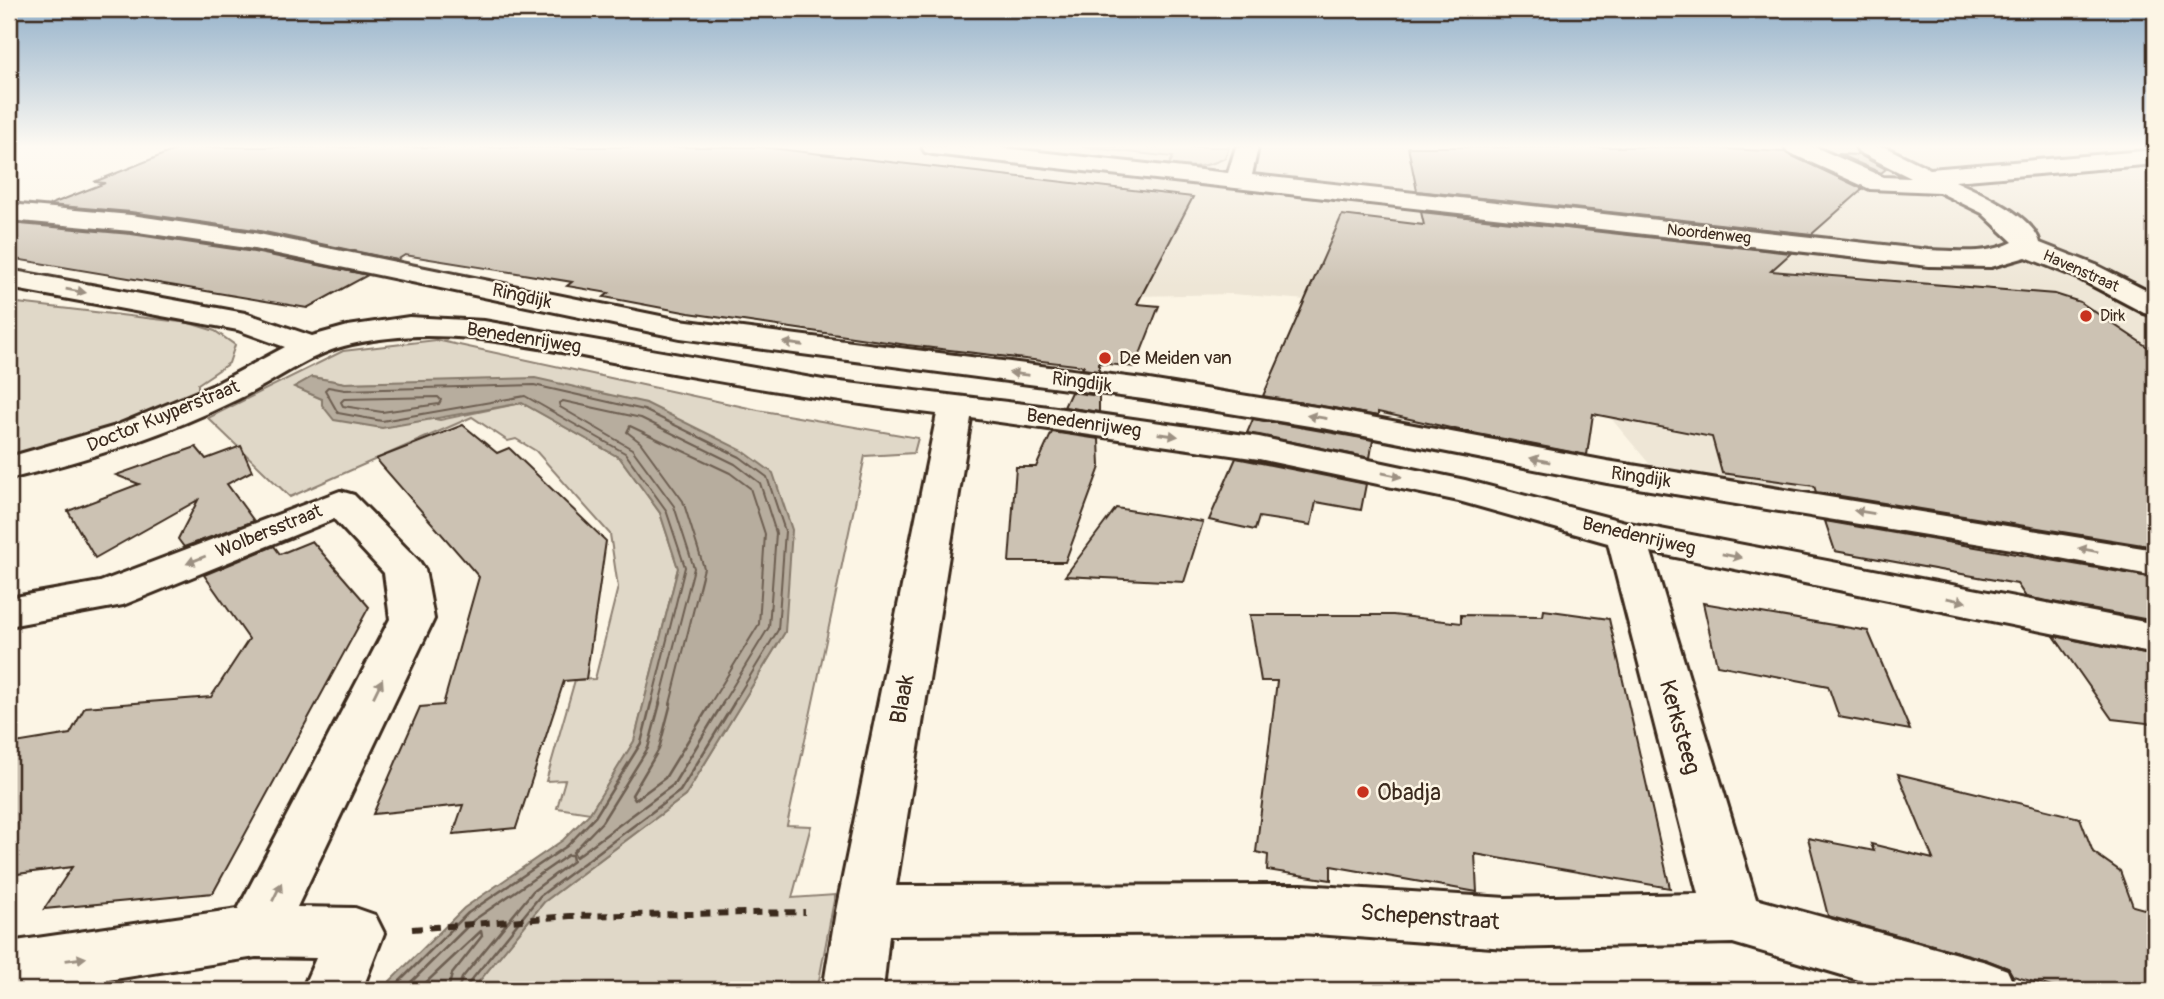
<svg xmlns="http://www.w3.org/2000/svg" width="2164" height="999" viewBox="0 0 2164 999" font-family="Pangolin,sans-serif">
  <style>
    .built { fill: #eee6d6 }
    .green { fill: #e0d8c8; stroke: #8e8173; stroke-width: 2 }
    .water { fill: #b7ad9e; stroke: #85796b; stroke-width: 2 }
    .lines { fill: none; stroke-linecap: round; stroke-linejoin: round }
    .shore-far1 { stroke: #6d5e51; stroke-width: 2 }
    .shore { stroke: #6d5e51; stroke-width: 2.5 }
    .building { fill: #ccc2b3; stroke: #3b2a1e; stroke-width: 2 }
    .street-casing { stroke: #3b2a1e; stroke-width: 6 }
    .path { stroke: #3b2a1e; stroke-width: 6; stroke-dasharray: 10 7; stroke-linecap: butt }
    .street { fill: #fcf5e5; fill-rule: evenodd }
    .oneway { fill: #9c9082 }
    .poi-dot { fill: #c8321e; stroke: #fcf5e5; stroke-width: 2.5 }
    .labels { text-anchor: middle; dominant-baseline: central; stroke-width: 5; stroke-linejoin: round; paint-order: stroke }
    .far-street-label { font-size: 16px; fill: #3b2a1e; stroke: #fcf5e5 }
    .far-poi-label { font-size: 16px; fill: #3b2a1e; stroke: #fcf5e5; text-anchor: start }
    .street-label { font-size: 19px; fill: #3b2a1e; stroke: #fcf5e5 }
    .poi-label { font-size: 19px; fill: #3b2a1e; stroke: #fcf5e5; text-anchor: start }
    .near-street-label { font-size: 23px; fill: #3b2a1e; stroke: #fcf5e5 }
    .near-poi-label { font-size: 23px; fill: #3b2a1e; stroke: #fcf5e5; text-anchor: start }
  </style>
  <rect width="100%" height="100%" fill="#fcf5e5"/>
  <filter id="ink" filterUnits="userSpaceOnUse"><feTurbulence type="fractalNoise" baseFrequency=".0143" numOctaves="2"/><feDisplacementMap in="SourceGraphic" scale="14" xChannelSelector="R" yChannelSelector="G"/><feConvolveMatrix kernelMatrix="1 2 1 2 8 2 1 2 1" color-interpolation-filters="sRGB"/></filter>
  <g filter="url(#ink)">
    <path class="built" d="M170,147H2155V540L1663,480L1582,384L1497,315L1232,294L1088,297Z"/>
    <g class="green">
      <path d="M1082,147H1229L1225,158C1206,168 1189,167 1168,167L1173,157Z"/>
      <path d="M9,302L189,323L215,331L235,345L229,363L198,384V390L102,432L9,459Z"/>
      <path d="M436,340L758,410L918,438L914,453L865,456L787,825L811,826L792,898L835,895L818,986L762,981L760,990H472L544,902L685,796L785,632L646,403L418,382L345,383L312,377L295,387L322,399L440,420L522,403L620,458L660,513L678,568L634,742L590,813L557,808L565,780L546,781L575,680L595,679L618,587L610,534L536,451L516,439L508,441L472,417L290,497L208,418L343,351Z"/>
    </g>
    <path class="water" d="M312,377L345,383L535,378L646,403L743,451L773,473L792,530L785,632L685,796L544,902L472,990H381L464,908L563,840L590,813L634,741L678,568L660,513L620,458L522,403L382,428L334,420L322,405V399L294,387Z"/>
    <g class="lines">
      <g class="shore-far1">
        <path d="M438,397L441,400L439,404L382,412L343,406L341,402L344,399Z"/>
        <path d="M651,704L685,567L666,510L625,453L525,396L382,421L338,413L325,390L328,387L345,390L534,385L644,410L740,457L767,477L785,531L778,630L733,704"/>
        <path d="M659,704L694,568L674,506L632,449L560,407L559,403L563,401L641,418L735,464L760,483L776,533L769,627L722,704"/>
        <path d="M670,704L704,568L683,501L640,442L627,432L630,426L730,473L750,488L765,534L759,624L710,704"/>
      </g>
      <g class="shore">
        <path d="M660,703L648,748L602,822L573,852L576,857L673,785L723,703"/>
        <path d="M671,703L659,749L632,795L635,800L665,778L711,703"/>
        <path d="M391,990L468,913L567,846L595,817L641,743L651,703"/>
        <path d="M403,990L474,920L568,855H572L573,861L533,891L462,978L458,990"/>
        <path d="M418,990L481,931L482,936L452,974L448,990"/>
        <path d="M467,990L469,983L540,896L680,791L734,703"/>
      </g>
    </g>
    <g class="building">
      <path d="M182,147H761L1193,197L1137,304L1159,306L1135,367L1099,363V371L1082,369L1084,366L907,345L689,313L604,297L609,293L567,286L572,282L405,255L397,260L255,230L131,212L49,205L105,183L94,182Z"/>
      <path d="M1408,147H1690L1785,152L1863,189L1812,234L1417,191Z"/>
      <path d="M1838,154L1860,155L1886,169L1881,173Z"/>
      <path d="M1421,212L1791,253L1771,271L2055,294L2080,302L2155,352V547L1816,492L1814,486L1722,473L1712,437L1593,414L1587,455L1473,433L1378,412V416L1263,396L1342,215L1424,225Z"/>
      <path d="M9,223L131,234L254,252L368,275L307,308L9,258Z"/>
      <path d="M1071,392L1099,396V412L1064,407Z"/>
      <path d="M1253,419L1373,440L1370,458L1247,433Z"/>
      <path d="M463,425L497,453L509,448L606,541L586,679L564,681L516,828L453,834L463,805L373,814L420,707L443,705L479,577L376,459Z"/>
      <path d="M1052,432L1099,439L1100,467L1065,562H1009L1016,467H1036Z"/>
      <path d="M241,446L252,471L227,484L254,521L184,547L178,539L198,500L95,558L68,511L139,484L116,475L196,447L206,459Z"/>
      <path d="M1236,458L1366,484L1361,510L1316,502L1311,525L1259,517L1255,530L1209,520Z"/>
      <path d="M1116,508L1203,522L1184,582L1065,576Z"/>
      <path d="M1825,521L2155,578V621L2026,597L2017,584L1835,551Z"/>
      <path d="M312,541L369,607L213,893L44,909L72,867L9,875V744L70,734L85,707L211,697L249,639L204,575L274,546L280,554Z"/>
      <path d="M1703,603L1868,631L1910,730L1839,717L1828,686L1717,665Z"/>
      <path d="M1544,610L1609,619L1670,888L1475,854L1477,892L1331,866V880L1267,870L1268,855L1256,852L1277,681H1261L1250,615H1393L1461,623V615L1543,616Z"/>
      <path d="M2054,636L2155,656V724L2112,719Z"/>
      <path d="M1898,774L2080,818L2093,852L2120,871L2133,906L2155,912V990H2062L2013,976L2008,968L1987,960L1828,916L1808,838L1874,851L1871,844L1933,859Z"/>
    </g>
    <g class="lines">
      <defs>
        <g id="street">
          <path d="M922,147H994L1228,173L1236,147H1258L1252,175L1929,250C1957,251 1988,255 2013,242L1982,213L1939,192L1870,189L1788,152L1785,147H1815L1883,177L1911,178L1859,152L1856,147H1885L1930,169L2155,150V164L1955,181C1979,192 2034,216 2040,243L2096,265L2155,295V316L2144,313L2076,277L2026,257L1991,267L1929,266L933,154L925,152Z"/>
          <path d="M9,204L131,215L254,233L680,320L1143,379L1328,409L1607,461L2155,550V576L2018,550L1607,483L1328,429L1143,399L680,338L254,249L131,231L9,220Z"/>
          <path d="M9,270L245,313L312,336L348,326L409,317L484,321L823,380L1049,407L1259,437L1465,480L1629,523L2155,624V654L1651,552L1756,899L1986,962L2007,970L2016,990H1893L1733,943L1506,948L1302,933L889,935L883,990H823L836,911L937,414C837,402 738,385 639,367C545,350 446,322 352,344C310,353 276,381 238,399C165,435 88,460 9,479V457L113,427L214,385L285,347L238,330L9,288ZM971,418L1259,459L1459,501L1608,543L1698,894L1506,898L1302,885L896,886Z"/>
          <path d="M340,491L354,495L419,561L425,570L434,619L297,907L355,908L375,915L384,933L362,990H302L316,958L256,957L44,990H9V942L238,909L390,619L384,573L334,519L123,605L9,626V598L100,582Z"/>
        </g>
      </defs>
      <use href="#street" class="street-casing"/>
      <path class="path" d="M412,929L570,916L805,912"/>
      <use href="#street" class="street"/>
    </g>
    <defs><path id="oneway-solid" d="M-6-.8H1V-3.2L6.5 0L1 3.2V.8H-6Z" transform="scale(1.75)"/></defs>
    <g class="oneway">
      <use href="#oneway-solid" transform="translate(76 291) rotate(10)"/>
      <use href="#oneway-solid" transform="translate(793 344) rotate(-172)"/>
      <use href="#oneway-solid" transform="translate(1019 374) rotate(-173)"/>
      <use href="#oneway-solid" transform="translate(1317 417) rotate(-171)"/>
      <use href="#oneway-solid" transform="translate(1168 435) rotate(8)"/>
      <use href="#oneway-solid" transform="translate(1540 460) rotate(-169)"/>
      <use href="#oneway-solid" transform="translate(1392 475) rotate(12)"/>
      <use href="#oneway-solid" transform="translate(1864 512) rotate(-171)"/>
      <use href="#oneway-solid" transform="translate(2088 550) rotate(-170)"/>
      <use href="#oneway-solid" transform="translate(1732 556) rotate(11)"/>
      <use href="#oneway-solid" transform="translate(196 560) rotate(158)"/>
      <use href="#oneway-solid" transform="translate(1956 600) rotate(11)"/>
      <use href="#oneway-solid" transform="translate(378 688) rotate(-64)"/>
      <use href="#oneway-solid" transform="translate(277 892) rotate(-64)"/>
      <use href="#oneway-solid" transform="translate(76 959) rotate(-8)"/>
    </g>
  </g>
  <linearGradient id="sky" x2="0" y2="1"><stop stop-color="#94b1ca"/><stop offset="0.51" stop-color="#fefaf3"/><stop offset="1" stop-color="#fefaf3" stop-opacity="0"/></linearGradient>
  <rect width="2164" height="287" fill="url(#sky)"/>
  <g class="poi-dot">
    <circle cx="2086" cy="316" r="7"/>
    <circle cx="1105" cy="358" r="7"/>
    <circle cx="1363" cy="792" r="7"/>
  </g>
  <g class="labels">
    <g class="far-street-label">
      <text transform="translate(1709 234) rotate(6)">Noordenweg</text>
      <text transform="translate(2081 271) rotate(24)">Havenstraat</text>
    </g>
    <g class="far-poi-label">
      <text x="2100" y="316">Dirk</text>
    </g>
    <g class="street-label">
      <text transform="translate(522 296) rotate(12)">Ringdijk</text>
      <text transform="translate(524 338) rotate(9)">Benedenrijweg</text>
      <text transform="translate(1082 382) rotate(7)">Ringdijk</text>
      <text transform="translate(163 416) rotate(-22)">Doctor Kuyperstraat</text>
      <text transform="translate(1084 423) rotate(8)">Benedenrijweg</text>
      <text transform="translate(1641 477) rotate(8)">Ringdijk</text>
      <text transform="translate(269 531) rotate(-22)">Wolbersstraat</text>
      <text transform="translate(1639 536) rotate(13)">Benedenrijweg</text>
    </g>
    <g class="poi-label">
      <text x="1119" y="358">De Meiden van</text>
    </g>
    <g class="near-street-label">
      <text transform="translate(902 699) rotate(-80)">Blaak</text>
      <text transform="translate(1680 727) rotate(74)">Kerksteeg</text>
      <text transform="translate(1430 917) rotate(4)">Schepenstraat</text>
    </g>
    <g class="near-poi-label">
      <text x="1377" y="792">Obadja</text>
    </g>
  </g>
  <rect width="2164" height="999" fill="none" stroke="#fcf5e5" stroke-width="35"/>
  <rect x="18" y="18" width="2129" height="964" fill="none" stroke="#3b2a1e" stroke-width="2.5" filter="url(#ink)"/>
</svg>
